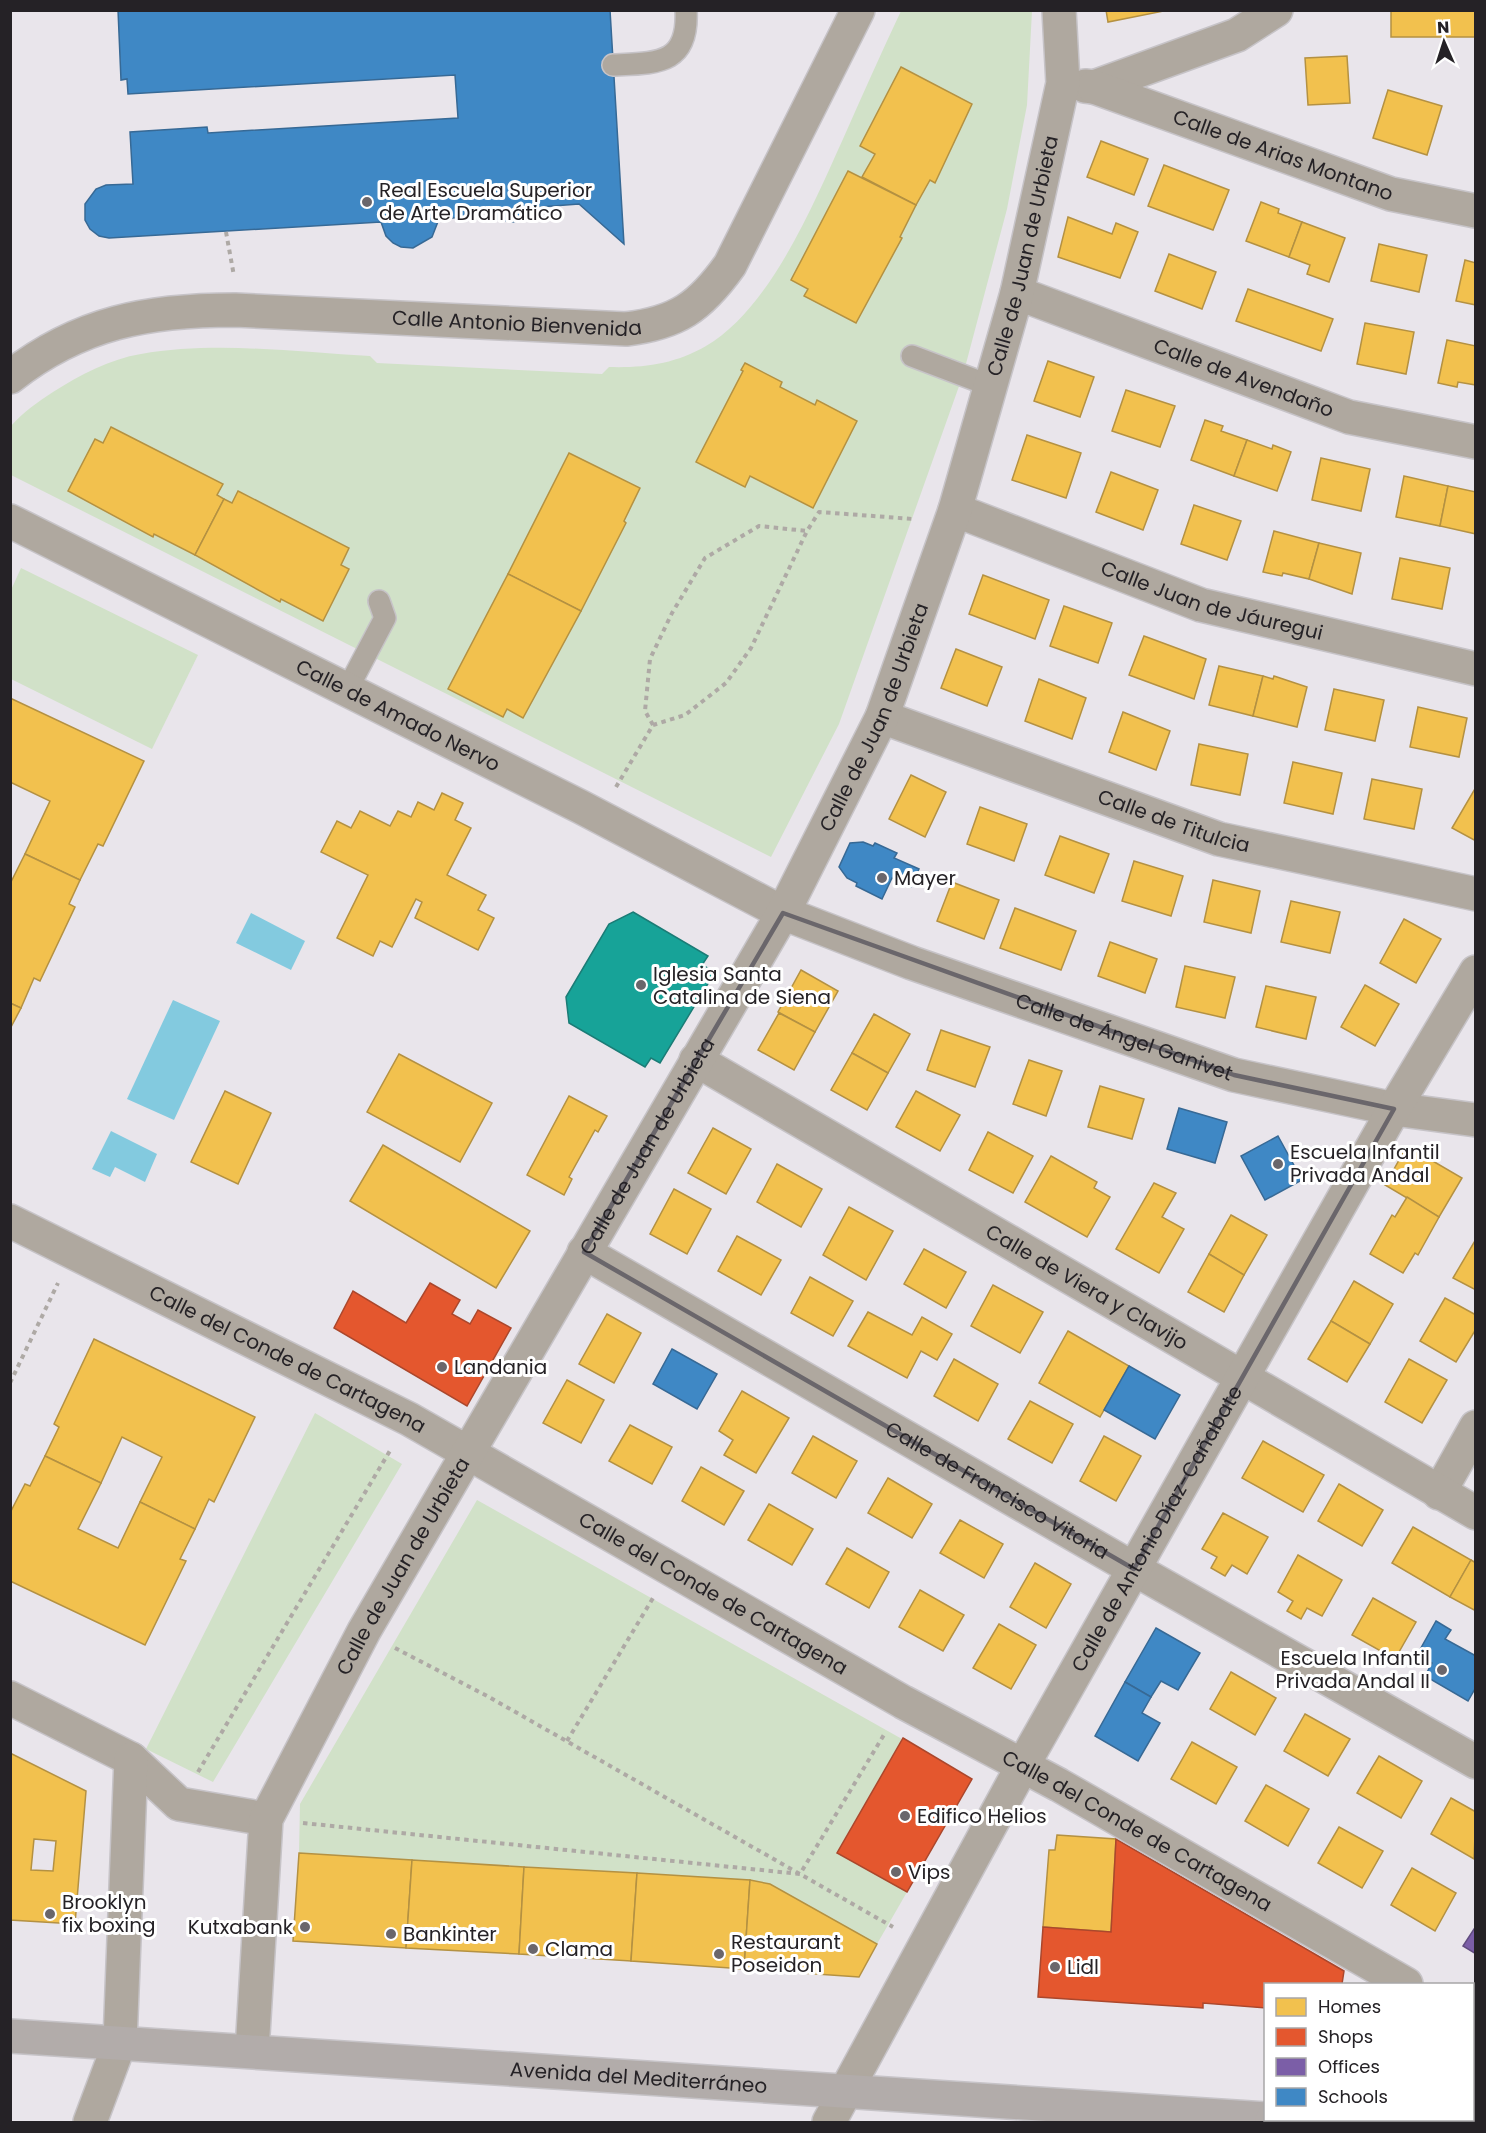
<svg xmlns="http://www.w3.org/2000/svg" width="1486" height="2133" viewBox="0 0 1486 2133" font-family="Poppins,sans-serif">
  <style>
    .green { fill: #d1e1c8 }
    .water { fill: #83cadf }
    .homes { fill: #f2c14e; stroke: #b49142; stroke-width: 1.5; fill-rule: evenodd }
    .shops { fill: #e4572e; stroke: #ab472c; stroke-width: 1.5 }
    .offices { fill: #7b5ea7; stroke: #614c80; stroke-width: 1.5 }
    .schools { fill: #3f88c5; stroke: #376995; stroke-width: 1.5 }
    .public { fill: #17a398; stroke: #1b7c76; stroke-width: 1.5 }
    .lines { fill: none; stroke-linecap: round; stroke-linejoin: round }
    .service-casing { stroke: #c6c3c7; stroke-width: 24 }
    .pedestrian-casing { stroke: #c6c3c7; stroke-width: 36 }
    .minor-casing { stroke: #c6c3c7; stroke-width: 36 }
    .primary-casing { stroke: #c6c3c7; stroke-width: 36 }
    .path { stroke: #aea9a5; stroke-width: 4; stroke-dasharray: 4.5 4.5; stroke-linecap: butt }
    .service { stroke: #afa89f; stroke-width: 21 }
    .pedestrian { stroke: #afa89f; stroke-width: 33 }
    .minor { stroke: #afa89f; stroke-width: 33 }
    .primary { stroke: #b2acaa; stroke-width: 33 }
    .marked { fill: none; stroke: #6a666b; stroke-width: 4.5; stroke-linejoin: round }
    .poi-dot { fill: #6a666b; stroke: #fff; stroke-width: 2 }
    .labels { text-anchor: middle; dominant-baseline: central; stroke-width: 6; stroke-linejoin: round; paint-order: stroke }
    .street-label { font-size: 20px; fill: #252226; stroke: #fff }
    .poi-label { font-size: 20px; fill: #252226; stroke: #fff; text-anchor: start }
  </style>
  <rect width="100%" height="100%" fill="#e9e5eb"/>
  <g class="green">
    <path d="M901,11H1032L1027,105L1007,209L963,375L839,724L771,857L11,475V426C23,412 38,402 53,392C80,375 110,359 141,354C216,341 295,352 370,356L377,363L602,374L609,367C644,368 675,364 706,346C770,309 813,205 843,139C862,96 881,53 901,11Z"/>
    <path d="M21,568L198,655L152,749L11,679V590Z"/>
    <path d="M315,1413L402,1464L213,1782L146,1749Z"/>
    <path d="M477,1500L902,1739L837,1852L907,1892L877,1944L770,1884L750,1880L299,1853L300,1804Z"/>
  </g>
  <g class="water">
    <path d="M251,913L305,941L291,970L236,943Z"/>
    <path d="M173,1000L220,1021L174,1120L127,1099Z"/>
    <path d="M111,1131L157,1154L145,1182L115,1167L110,1177L92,1169Z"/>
  </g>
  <g class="homes">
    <path d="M1106,10H1164V11L1108,22Z"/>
    <rect x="1391" y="10" width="85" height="27"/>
    <path d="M1347,56L1350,103L1308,105L1305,58Z"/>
    <path d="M901,67L972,104L935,183L930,180L916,205L862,177L875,154L860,146Z"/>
    <path d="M1388,90L1442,106L1427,155L1373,138Z"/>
    <path d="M1101,141L1148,159L1134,195L1087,177Z"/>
    <path d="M1164,165L1229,190L1213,230L1148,206Z"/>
    <path d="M848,171L916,205L900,237L902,238L856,323L804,296L808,289L791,280Z"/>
    <path d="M1261,202L1279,209L1278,213L1302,222L1289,257L1246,241Z"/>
    <path d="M1068,217L1112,234L1116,223L1138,232L1120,278L1058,257Z"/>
    <path d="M1302,222L1345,238L1329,282L1307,274L1310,265L1289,257Z"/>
    <path d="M1379,244L1427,255L1419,292L1371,281Z"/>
    <path d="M1169,254L1216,272L1202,309L1155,291Z"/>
    <path d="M1465,260L1476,263V305L1456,301Z"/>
    <path d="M1248,289L1333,319L1321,351L1236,321Z"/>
    <path d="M1365,323L1414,332L1406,374L1357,364Z"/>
    <path d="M1447,340L1476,346V385L1458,382L1457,387L1438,383Z"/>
    <path d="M1048,361L1094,377L1080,417L1034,401Z"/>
    <path d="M745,363L782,382L780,387L815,405L817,400L857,421L813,508L750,476L745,487L696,462L743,371L741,370Z"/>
    <path d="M1126,390L1175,406L1160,447L1112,431Z"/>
    <path d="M1205,420L1223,426L1221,431L1247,440L1234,476L1191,460Z"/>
    <path d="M111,427L223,484L217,495L224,499L195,555L154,534L153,537L68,491L95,439L103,443Z"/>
    <path d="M1027,435L1081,453L1066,498L1012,480Z"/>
    <path d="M1247,440L1272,449L1273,445L1291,452L1277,491L1234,476Z"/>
    <path d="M569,453L640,488L624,521L626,523L581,611L508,574Z"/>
    <path d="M1321,458L1370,469L1361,511L1312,500Z"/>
    <path d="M1111,472L1158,490L1143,530L1096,512Z"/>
    <path d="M1404,476L1448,486L1440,526L1396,517Z"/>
    <path d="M1448,486L1476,492V534L1440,526Z"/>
    <path d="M238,491L349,548L341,565L349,569L323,621L281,599L280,602L195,555L224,499L232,503Z"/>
    <path d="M1194,505L1241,521L1227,560L1181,544Z"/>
    <path d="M1274,531L1319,543L1309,579L1283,573L1282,576L1263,572Z"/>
    <path d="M1319,543L1361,553L1352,594L1309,579Z"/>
    <path d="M1400,558L1450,568L1442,609L1392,599Z"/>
    <path d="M508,574L581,611L523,718L507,709L503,717L448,689Z"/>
    <path d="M983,575L1049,600L1035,639L969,614Z"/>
    <path d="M1064,606L1112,623L1098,663L1050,646Z"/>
    <path d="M1144,636L1206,659L1194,699L1129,675Z"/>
    <path d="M956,649L1002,667L987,706L941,688Z"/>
    <path d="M1219,666L1263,676L1253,716L1209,705Z"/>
    <path d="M1263,676L1273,679L1274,676L1307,687L1297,727L1253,716Z"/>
    <path d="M1039,679L1086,698L1072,739L1025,721Z"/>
    <path d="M1334,689L1384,700L1375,741L1325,730Z"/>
    <path d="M10,698L144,761L103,846L98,844L80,880L25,854L50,801L10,782Z"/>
    <path d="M1418,707L1467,718L1459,757L1410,747Z"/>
    <path d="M1123,712L1170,731L1156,770L1109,752Z"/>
    <path d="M1199,744L1248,754L1240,795L1191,785Z"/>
    <path d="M1293,762L1342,773L1333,814L1284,803Z"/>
    <path d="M911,775L946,792L925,837L889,819Z"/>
    <path d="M1372,779L1422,789L1414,829L1364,819Z"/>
    <path d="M1476,787V841L1452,828Z"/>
    <path d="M442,793L463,803L455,820L471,828L447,875L486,895L478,910L494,918L478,950L415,918L422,902L416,899L392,947L380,941L373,956L337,938L368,875L321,852L337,821L351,828L360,811L390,826L398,811L411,817L418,802L434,810Z"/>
    <path d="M980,807L1027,824L1014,861L967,844Z"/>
    <path d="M1060,836L1109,854L1094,893L1045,875Z"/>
    <path d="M25,854L80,880L69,904L75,907L40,981L34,978L21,1008L10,1003V884Z"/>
    <path d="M1134,861L1183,876L1171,916L1122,901Z"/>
    <path d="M1213,880L1260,891L1251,933L1204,922Z"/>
    <path d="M952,882L999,900L984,939L937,921Z"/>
    <path d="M1291,901L1340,912L1330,953L1281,942Z"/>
    <path d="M1015,908L1076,931L1061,970L1000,948Z"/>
    <path d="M1404,919L1441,939L1416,983L1380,963Z"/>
    <path d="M1110,942L1157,959L1145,993L1098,976Z"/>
    <path d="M1185,966L1235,977L1225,1018L1176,1007Z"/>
    <path d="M801,970L838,991L815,1032L778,1012Z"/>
    <path d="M1365,985L1399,1004L1375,1046L1341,1027Z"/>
    <path d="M1266,986L1316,997L1306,1039L1256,1027Z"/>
    <path d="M10,1003L21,1008L10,1029Z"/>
    <path d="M779,1013L815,1032L794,1070L758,1050Z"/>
    <path d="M874,1014L910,1034L888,1073L852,1053Z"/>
    <path d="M941,1030L990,1047L975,1087L927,1070Z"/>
    <path d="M852,1053L888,1073L867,1110L831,1090Z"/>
    <path d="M399,1054L492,1103L460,1162L367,1112Z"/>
    <path d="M1029,1060L1062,1071L1046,1116L1013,1104Z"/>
    <path d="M1100,1086L1144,1099L1132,1139L1088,1127Z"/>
    <path d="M225,1091L271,1113L238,1184L191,1162Z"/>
    <path d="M916,1091L960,1115L940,1151L896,1127Z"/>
    <path d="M569,1096L607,1116L598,1132L595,1130L569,1177L572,1179L564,1195L527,1175Z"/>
    <path d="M713,1128L751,1149L726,1194L688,1173Z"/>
    <path d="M988,1132L1033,1156L1013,1193L969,1170Z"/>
    <path d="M383,1145L530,1231L496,1288L350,1201Z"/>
    <path d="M1407,1146L1462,1178L1439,1217L1385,1185Z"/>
    <path d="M1051,1156L1097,1182L1094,1188L1110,1197L1087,1237L1025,1202Z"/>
    <path d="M777,1164L822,1189L801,1227L757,1202Z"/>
    <path d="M1154,1183L1176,1193L1162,1217L1184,1229L1159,1273L1116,1249Z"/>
    <path d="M674,1189L711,1209L687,1254L650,1234Z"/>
    <path d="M1407,1197L1439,1217L1418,1255L1415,1253L1403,1273L1370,1254L1392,1215L1395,1217Z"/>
    <path d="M849,1207L893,1231L866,1280L823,1255Z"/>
    <path d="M1231,1215L1267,1235L1244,1275L1209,1254Z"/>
    <path d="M737,1236L781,1260L761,1295L718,1271Z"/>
    <path d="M1476,1239V1290L1453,1278Z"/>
    <path d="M924,1249L966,1272L946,1308L904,1284Z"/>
    <path d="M1209,1254L1244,1275L1224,1312L1188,1292Z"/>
    <path d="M810,1277L853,1301L833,1336L791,1313Z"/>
    <path d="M1354,1281L1393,1304L1370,1344L1331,1321Z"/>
    <path d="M993,1285L1043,1312L1020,1353L971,1326Z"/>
    <path d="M1445,1298L1476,1315V1329L1456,1362L1420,1341Z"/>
    <path d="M868,1312L912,1335L922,1317L952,1334L937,1360L921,1351L907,1378L848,1346Z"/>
    <path d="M607,1314L641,1333L614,1383L579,1364Z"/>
    <path d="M1331,1321L1370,1344L1347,1382L1308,1359Z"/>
    <path d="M1068,1331L1129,1366L1100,1417L1039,1383Z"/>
    <path d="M94,1339L255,1417L214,1502L209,1499L195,1529L140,1502L162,1457L122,1437L101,1483L45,1456L59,1427L54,1424Z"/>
    <path d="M954,1359L998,1384L978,1421L934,1396Z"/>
    <path d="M1409,1359L1447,1380L1422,1423L1385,1402Z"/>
    <path d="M567,1380L604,1400L581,1443L543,1423Z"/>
    <path d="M742,1391L789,1418L756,1473L724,1455L733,1440L719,1431Z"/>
    <path d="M1030,1401L1073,1424L1052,1463L1008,1439Z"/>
    <path d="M630,1425L672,1447L652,1484L609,1461Z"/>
    <path d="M813,1436L857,1461L836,1498L792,1473Z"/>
    <path d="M1104,1436L1141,1456L1116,1501L1080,1481Z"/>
    <path d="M1263,1441L1324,1475L1303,1512L1242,1478Z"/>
    <path d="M45,1456L101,1483L78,1529L118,1548L140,1502L195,1529L180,1559L186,1561L145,1645L10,1581V1513L25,1484L30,1486Z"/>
    <path d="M701,1467L744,1491L724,1525L682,1501Z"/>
    <path d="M888,1478L932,1504L912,1538L868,1513Z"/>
    <path d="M1339,1484L1383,1510L1362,1546L1318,1521Z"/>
    <path d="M769,1504L813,1529L792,1565L748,1540Z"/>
    <path d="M1223,1513L1268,1537L1247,1574L1232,1565L1225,1576L1211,1568L1217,1557L1202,1549Z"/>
    <path d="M960,1520L1003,1544L984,1578L940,1553Z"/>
    <path d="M1413,1527L1471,1560L1450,1597L1392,1563Z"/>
    <path d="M847,1548L889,1572L869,1608L826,1584Z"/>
    <path d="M1298,1555L1342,1580L1322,1616L1307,1608L1301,1619L1287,1611L1293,1601L1278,1592Z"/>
    <path d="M1471,1560L1476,1563V1611L1450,1597Z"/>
    <path d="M1035,1563L1071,1584L1046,1628L1010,1607Z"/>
    <path d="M920,1590L964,1615L943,1651L899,1627Z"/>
    <path d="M1373,1598L1416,1622L1395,1659L1352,1635Z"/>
    <path d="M999,1624L1036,1645L1011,1689L973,1668Z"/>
    <path d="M1231,1672L1276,1698L1255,1735L1210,1709Z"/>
    <path d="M1305,1714L1350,1739L1328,1776L1284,1751Z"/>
    <path d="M1192,1742L1237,1767L1216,1804L1171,1779Z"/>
    <path d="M10,1753L86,1791L75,1924L10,1920ZM34,1839L56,1841L53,1871L31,1870Z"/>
    <path d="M1379,1756L1422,1781L1401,1818L1357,1793Z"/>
    <path d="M1266,1785L1309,1809L1288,1846L1245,1821Z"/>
    <path d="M1451,1798L1476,1812L1474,1859L1431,1834Z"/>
    <path d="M1339,1827L1383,1851L1362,1888L1318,1863Z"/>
    <path d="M1057,1835L1116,1839L1111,1932L1043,1927L1049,1850H1055Z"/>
    <path d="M299,1853L412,1860L406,1948L293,1941Z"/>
    <path d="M412,1860L524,1867L519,1954L406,1948Z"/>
    <path d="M524,1867L637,1873L631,1961L519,1954Z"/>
    <path d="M1412,1868L1456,1893L1435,1931L1391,1905Z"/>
    <path d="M637,1873L750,1880L744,1969L631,1961Z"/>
    <path d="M750,1880L770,1884L877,1944L859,1977L744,1969Z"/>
  </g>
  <g class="shops">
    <path d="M430,1283L460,1300L452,1314L470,1324L478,1310L511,1328L467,1406L334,1328L353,1291L406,1323Z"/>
    <path d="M903,1738L972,1779L907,1892L837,1853Z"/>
    <path d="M1116,1839L1344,1971L1342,1984H1266V2008L1203,2003V2008L1038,1997L1043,1927L1111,1932Z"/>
  </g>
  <path class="offices" d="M1476,1926V1954L1463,1946Z"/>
  <g class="schools">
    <path d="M118,10H610L624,244L579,204L540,207L531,217L513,222L497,219L486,210H465V217L439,219L432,237L413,248L401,247L393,243L386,236L381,222L109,238L99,236L90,229L85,220V204L96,189L106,185L133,184L130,132L207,127L208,133L458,118L455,75L128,94L127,79L121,80Z"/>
    <path d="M863,842L873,846L875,843L897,853L894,858L919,869L911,887L892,878L882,899L856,886L857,883L847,878L839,867L850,843Z"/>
    <path d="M1179,1108L1227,1122L1215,1163L1167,1149Z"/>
    <path d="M1278,1136L1302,1180L1265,1200L1241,1156Z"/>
    <path d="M672,1349L717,1374L697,1409L653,1384Z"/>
    <path d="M1129,1366L1180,1395L1155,1439L1104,1410Z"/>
    <path d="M1436,1621L1451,1630L1445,1639L1476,1656V1687L1468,1701L1425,1676L1432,1663L1417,1655Z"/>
    <path d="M1156,1628L1200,1653L1178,1690L1161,1681L1151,1697L1125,1682Z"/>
    <path d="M1125,1682L1151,1697L1142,1713L1160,1723L1138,1761L1095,1736Z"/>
  </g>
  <path class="public" d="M633,912L708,956L702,965L715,972L660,1063L651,1058L645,1067L569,1023L566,997L609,924Z"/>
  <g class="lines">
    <defs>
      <g id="service">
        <path d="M613,65C657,63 689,65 686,10"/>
        <path d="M912,356L991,386"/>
        <path d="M347,690L385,618L379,601"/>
      </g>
      <g id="pedestrian">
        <path id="s1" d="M783,913L912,963L1234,1075L1394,1109L1476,1120"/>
        <path d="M1439,1493L1476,1427"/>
      </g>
      <g id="minor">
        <path d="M1085,86L1094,87L1237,35L1276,10"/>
        <path id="s2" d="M1094,87L1391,194L1476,211"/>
        <path id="s3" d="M1017,293L1349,417L1476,442"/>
        <path id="s4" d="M10,377C80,322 149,310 235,310L626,329C677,323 700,307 730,265L858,10"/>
        <path id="s5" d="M955,510L1201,605L1476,669"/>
        <path id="s6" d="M10,521L581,807L783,913"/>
        <path id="s7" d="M882,717L1219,839L1476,894"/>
        <path id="s8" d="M696,1060L1476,1513"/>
        <path id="s9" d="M10,1221L409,1419L903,1702L1059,1785L1406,1984"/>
        <path id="s10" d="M584,1252L1134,1569L1476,1762"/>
        <path d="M10,1698L131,1759L179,1804L266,1819"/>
        <path d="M1472,2023L1476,2024"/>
        <path id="s11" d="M252,2051L266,1819L364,1631L783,913L882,717L955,510L1017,293L1063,83L1059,10"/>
        <path d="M90,2122L120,2042L131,1759"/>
        <path id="s12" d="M829,2122L1023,1765L1394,1109L1476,972"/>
      </g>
      <g id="primary">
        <path id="s13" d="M10,2036L1266,2119"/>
        <path d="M1472,2085L1476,2084"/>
        <path d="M1272,2120L1314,2122"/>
      </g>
    </defs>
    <use href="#service" class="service-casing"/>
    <use href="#pedestrian" class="pedestrian-casing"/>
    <use href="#minor" class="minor-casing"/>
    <use href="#primary" class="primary-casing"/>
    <g class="path">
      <path d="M226,232L234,276"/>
      <path d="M653,725L645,711L650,659L672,613L705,558L759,526L807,531"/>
      <path d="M616,787L653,725L685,715L726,683L751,648L807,531L819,512L913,519"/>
      <path d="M10,1383L58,1283"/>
      <path d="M395,1648L489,1697L893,1927"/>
      <path d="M567,1741L653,1598"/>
      <path d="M198,1772L391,1449"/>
      <path d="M303,1823L800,1874L885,1733"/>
    </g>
    <use href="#service" class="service"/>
    <use href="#pedestrian" class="pedestrian"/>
    <use href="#minor" class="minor"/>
    <use href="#primary" class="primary"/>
  </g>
  <path class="marked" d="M783,913L1234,1075L1394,1109L1134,1569L584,1252Z"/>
  <g class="poi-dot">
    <circle cx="367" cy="202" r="6"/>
    <circle cx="882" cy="878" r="6"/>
    <circle cx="641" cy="985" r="6"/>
    <circle cx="1278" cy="1164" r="6"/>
    <circle cx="442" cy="1367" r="6"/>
    <circle cx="1442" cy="1670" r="6"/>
    <circle cx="905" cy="1816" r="6"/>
    <circle cx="896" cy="1872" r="6"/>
    <circle cx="50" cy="1914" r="6"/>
    <circle cx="305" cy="1927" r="6"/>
    <circle cx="391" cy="1934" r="6"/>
    <circle cx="533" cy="1949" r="6"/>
    <circle cx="719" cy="1954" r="6"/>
    <circle cx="1055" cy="1967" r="6"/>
  </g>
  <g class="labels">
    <g class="street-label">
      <text stroke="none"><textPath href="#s2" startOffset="201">Calle de Arias Montano</textPath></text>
      <text stroke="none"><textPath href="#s11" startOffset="1978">Calle de Juan de Urbieta</textPath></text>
      <text stroke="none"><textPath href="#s4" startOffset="522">Calle Antonio Bienvenida</textPath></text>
      <text stroke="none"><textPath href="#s3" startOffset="242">Calle de Avendaño</textPath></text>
      <text stroke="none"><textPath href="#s5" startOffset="273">Calle Juan de Jáuregui</textPath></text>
      <text stroke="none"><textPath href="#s6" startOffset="434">Calle de Amado Nervo</textPath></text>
      <text stroke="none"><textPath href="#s11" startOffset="1492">Calle de Juan de Urbieta</textPath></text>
      <text stroke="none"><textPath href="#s7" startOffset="310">Calle de Titulcia</textPath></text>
      <text stroke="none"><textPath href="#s1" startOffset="363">Calle de Ángel Ganivet</textPath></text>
      <text stroke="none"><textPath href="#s11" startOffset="1006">Calle de Juan de Urbieta</textPath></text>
      <text stroke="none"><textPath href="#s8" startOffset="452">Calle de Viera y Clavijo</textPath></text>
      <text stroke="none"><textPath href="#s9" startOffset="310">Calle del Conde de Cartagena</textPath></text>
      <text stroke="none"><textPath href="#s10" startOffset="477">Calle de Francisco Vitoria</textPath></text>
      <text stroke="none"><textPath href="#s12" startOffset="678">Calle de Antonio Díaz-Cañabate</textPath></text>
      <text stroke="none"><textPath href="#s11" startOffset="520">Calle de Juan de Urbieta</textPath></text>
      <text stroke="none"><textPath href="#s9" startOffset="796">Calle del Conde de Cartagena</textPath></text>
      <text stroke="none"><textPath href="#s9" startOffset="1282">Calle del Conde de Cartagena</textPath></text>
      <text stroke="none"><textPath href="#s13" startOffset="630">Avenida del Mediterráneo</textPath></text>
    </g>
    <g class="poi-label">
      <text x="379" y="190">Real Escuela Superior<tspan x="379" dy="23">de Arte Dramático</tspan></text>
      <text x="894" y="878">Mayer</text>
      <text x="653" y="974">Iglesia Santa<tspan x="653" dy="23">Catalina de Siena</tspan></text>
      <text x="1290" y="1152">Escuela Infantil<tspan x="1290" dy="23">Privada Andal</tspan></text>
      <text x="454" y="1367">Landania</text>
      <text x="1430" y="1658" text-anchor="end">Escuela Infantil<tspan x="1430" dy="23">Privada Andal II</tspan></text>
      <text x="917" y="1816">Edifico Helios</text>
      <text x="908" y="1872">Vips</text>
      <text x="62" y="1902">Brooklyn<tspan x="62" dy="23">fix boxing</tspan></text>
      <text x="293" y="1927" text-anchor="end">Kutxabank</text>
      <text x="403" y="1934">Bankinter</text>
      <text x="731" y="1942">Restaurant<tspan x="731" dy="23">Poseidon</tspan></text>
      <text x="545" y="1949">Clama</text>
      <text x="1067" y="1967">Lidl</text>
    </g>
  </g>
  <rect width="1486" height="2133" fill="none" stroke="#252226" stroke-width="24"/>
  <rect x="1264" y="1983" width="210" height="138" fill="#ffffff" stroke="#a8a7a8" stroke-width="1.5"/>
  <rect x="1276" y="1998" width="30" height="18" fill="#f2c14e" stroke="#a8a7a8" stroke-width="1.5"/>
  <text x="1318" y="2013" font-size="18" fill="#252226">Homes</text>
  <rect x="1276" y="2028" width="30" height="18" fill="#e4572e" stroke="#a8a7a8" stroke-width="1.5"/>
  <text x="1318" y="2043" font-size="18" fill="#252226">Shops</text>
  <rect x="1276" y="2058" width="30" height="18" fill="#7b5ea7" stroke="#a8a7a8" stroke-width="1.5"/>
  <text x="1318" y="2073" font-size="18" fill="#252226">Offices</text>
  <rect x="1276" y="2088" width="30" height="18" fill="#3f88c5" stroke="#a8a7a8" stroke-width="1.5"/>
  <text x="1318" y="2103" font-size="18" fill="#252226">Schools</text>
  <g transform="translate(1444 42) rotate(357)" stroke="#ffffff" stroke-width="4.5" paint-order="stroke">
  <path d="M0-4.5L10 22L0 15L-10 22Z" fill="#252226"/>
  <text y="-9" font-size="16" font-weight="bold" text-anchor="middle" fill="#252226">N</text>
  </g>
</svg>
